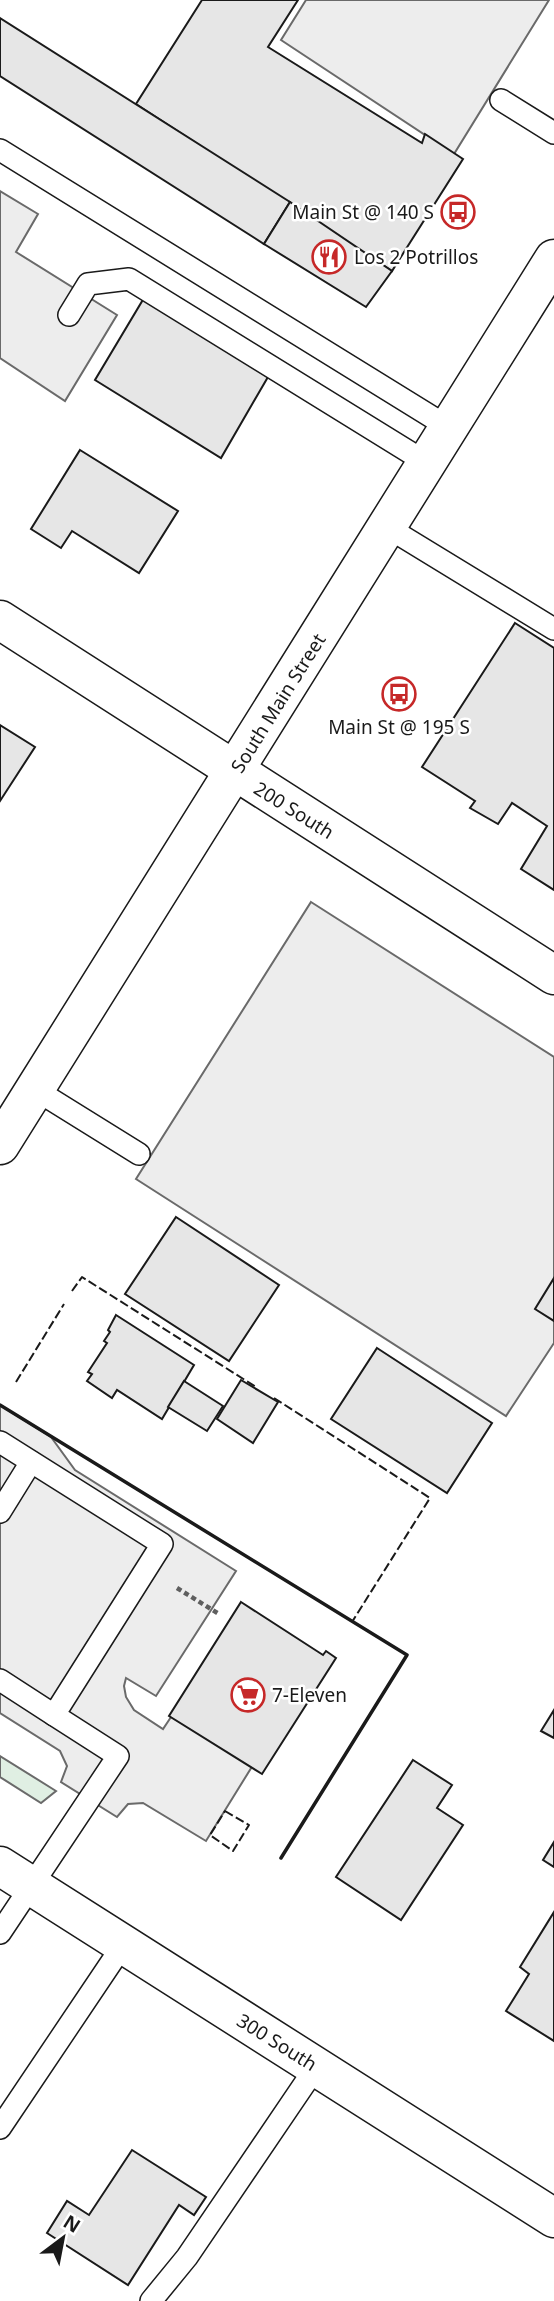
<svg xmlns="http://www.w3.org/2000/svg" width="554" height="2301" viewBox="0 0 554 2301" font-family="'Noto Sans',sans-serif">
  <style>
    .green { fill: #e0efe3; stroke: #6a6a6a; stroke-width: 2 }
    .parking { fill: #ededed; stroke: #6a6a6a; stroke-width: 2 }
    .building { fill: #e6e6e6; stroke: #1a1a1a; stroke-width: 2 }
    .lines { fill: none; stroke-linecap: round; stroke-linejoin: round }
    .lane-casing { stroke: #1a1a1a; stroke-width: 24 }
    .street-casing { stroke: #1a1a1a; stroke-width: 41 }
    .secondary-casing { stroke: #1a1a1a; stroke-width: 41 }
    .primary-casing { stroke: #1a1a1a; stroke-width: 41 }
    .path { stroke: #5f5f5f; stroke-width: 4.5; stroke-dasharray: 5 3.5; stroke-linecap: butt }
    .lane { stroke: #fff; stroke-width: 21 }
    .street { stroke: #fff; stroke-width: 38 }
    .secondary { stroke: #fff; stroke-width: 38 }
    .primary { stroke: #fff; stroke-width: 38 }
    .fence { stroke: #1a1a1a; stroke-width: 2; stroke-dasharray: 9 3.5; stroke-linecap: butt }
    .wall { stroke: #1a1a1a; stroke-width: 3.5 }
    .labels { text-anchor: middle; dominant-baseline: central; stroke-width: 5; stroke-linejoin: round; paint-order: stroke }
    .poi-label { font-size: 19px; fill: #1a1a1a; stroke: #fff; text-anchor: start }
    .street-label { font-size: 19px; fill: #1a1a1a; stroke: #fff }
  </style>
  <rect width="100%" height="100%" fill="#fff"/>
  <path class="green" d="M0,1756L56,1791L41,1803L0,1777Z"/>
  <g class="parking">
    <path d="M306,0H549L454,154L281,40Z"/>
    <path d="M0,191L38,214L16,252L117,315L65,401L0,358Z"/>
    <path d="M311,902L554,1057V1343L506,1416L136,1179Z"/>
    <path d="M0,1405L51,1437L75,1470L236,1571L156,1696L126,1678L124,1686L126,1697L134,1710L163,1729L171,1717L253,1765L206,1841L143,1803L128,1804L117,1817L61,1782L67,1766L60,1751L0,1713Z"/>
  </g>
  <g class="building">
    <path d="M202,0H298L268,47L422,143L425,134L463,159L392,271L136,104Z"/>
    <path d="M0,18L290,202L264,244L0,76Z"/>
    <path d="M290,202L392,271L366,307L264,244Z"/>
    <path d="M147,293L272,370L221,458L95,380Z"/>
    <path d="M80,450L178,511L139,573L72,531L61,548L31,529Z"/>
    <path d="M515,623L554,648V890L521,869L547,826L512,803L498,824L470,808L475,801L422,767Z"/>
    <path d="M0,725L35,747L0,801Z"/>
    <path d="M176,1217L279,1285L229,1361L125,1294Z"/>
    <path d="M554,1278V1321L535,1309Z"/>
    <path d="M116,1315L194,1365L162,1419L117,1390L112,1398L87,1381L92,1374L88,1372L107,1343L104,1341L110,1332L108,1330Z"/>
    <path d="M377,1348L492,1423L447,1493L331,1419Z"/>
    <path d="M241,1380L278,1402L253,1443L217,1419Z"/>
    <path d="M184,1381L223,1406L207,1431L168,1407Z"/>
    <path d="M241,1602L323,1655L326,1651L336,1658L262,1774L169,1716Z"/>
    <path d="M554,1710V1738L541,1731Z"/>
    <path d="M413,1760L452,1785L437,1808L463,1825L401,1920L336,1877Z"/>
    <path d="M554,1842V1867L543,1860Z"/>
    <path d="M554,1912V2041L506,2011L529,1974L520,1967Z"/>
    <path d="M132,2150L206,2197L194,2215L179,2205L128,2285L47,2233L67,2201L89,2215Z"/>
  </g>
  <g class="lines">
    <defs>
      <g id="lane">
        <path d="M501,100L554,133"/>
        <path d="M0,150L448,427"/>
        <path d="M69,315L88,284L129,279L427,463"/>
        <path d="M387,527L554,629"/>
        <path d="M36,1090L139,1154"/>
        <path d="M0,1442L162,1544L54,1715L118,1756L0,1933"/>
        <path d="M0,1512L31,1462"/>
        <path d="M0,1680L54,1715"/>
        <path d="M0,2128L123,1945"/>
        <path d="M151,2301L187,2257L316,2067"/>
      </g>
      <path id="street" d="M0,620L554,975"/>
      <path id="secondary" d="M0,1866L554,2218"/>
      <path id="primary" d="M0,1145L554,259"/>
    </defs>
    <use href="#lane" class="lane-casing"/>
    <use href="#street" class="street-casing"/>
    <use href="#secondary" class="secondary-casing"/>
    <use href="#primary" class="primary-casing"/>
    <path class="path" d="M177,1588L219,1614"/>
    <use href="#lane" class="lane"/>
    <use href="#street" class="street"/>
    <use href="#secondary" class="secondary"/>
    <use href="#primary" class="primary"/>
    <g class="fence">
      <path d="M72,1291L82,1277L256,1387"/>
      <path d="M16,1382L64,1304"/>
      <path d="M274,1398L430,1498L352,1622"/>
      <path d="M225,1811L249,1825L233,1851L210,1835Z"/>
    </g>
    <path class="wall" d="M0,1405L407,1655L281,1858"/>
  </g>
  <defs>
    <symbol id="bus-ring" viewBox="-11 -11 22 22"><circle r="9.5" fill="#fff" stroke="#c62828" stroke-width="1.5"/><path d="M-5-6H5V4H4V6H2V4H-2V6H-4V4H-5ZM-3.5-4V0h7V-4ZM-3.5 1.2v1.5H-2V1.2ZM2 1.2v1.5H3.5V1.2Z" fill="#c62828"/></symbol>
    <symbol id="restaurant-ring" viewBox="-11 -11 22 22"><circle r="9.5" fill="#fff" stroke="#c62828" stroke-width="1.5"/><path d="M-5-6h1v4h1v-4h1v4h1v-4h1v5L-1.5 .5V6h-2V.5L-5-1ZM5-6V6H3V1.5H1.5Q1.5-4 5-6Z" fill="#c62828"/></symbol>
    <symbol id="supermarket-ring" viewBox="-11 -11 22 22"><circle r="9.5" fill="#fff" stroke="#c62828" stroke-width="1.5"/><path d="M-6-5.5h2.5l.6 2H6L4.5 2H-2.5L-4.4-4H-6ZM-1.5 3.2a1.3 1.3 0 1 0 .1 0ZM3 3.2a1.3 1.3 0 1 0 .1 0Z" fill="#c62828"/></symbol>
  </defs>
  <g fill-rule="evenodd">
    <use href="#bus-ring" x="439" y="193" width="38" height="38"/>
    <use href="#restaurant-ring" x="310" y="238" width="38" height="38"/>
    <use href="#bus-ring" x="380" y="675" width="38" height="38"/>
    <use href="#supermarket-ring" x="229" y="1676" width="38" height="38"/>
  </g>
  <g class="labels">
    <g class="poi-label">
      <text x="434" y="212" text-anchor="end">Main St @ 140 S</text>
      <text x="354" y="257">Los 2 Potrillos</text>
      <text x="399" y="727" text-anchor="middle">Main St @ 195 S</text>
      <text x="272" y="1695">7-Eleven</text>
    </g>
    <g class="street-label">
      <text transform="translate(278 703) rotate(-58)">South Main Street</text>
      <text transform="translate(294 810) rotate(32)">200 South</text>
      <text transform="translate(277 2042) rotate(32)">300 South</text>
    </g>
  </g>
  <g transform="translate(63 2238) rotate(32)" stroke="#ffffff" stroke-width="5" paint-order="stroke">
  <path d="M0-5L12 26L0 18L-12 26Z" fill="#1a1a1a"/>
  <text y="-10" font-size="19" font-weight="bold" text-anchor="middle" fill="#1a1a1a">N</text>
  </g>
</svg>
